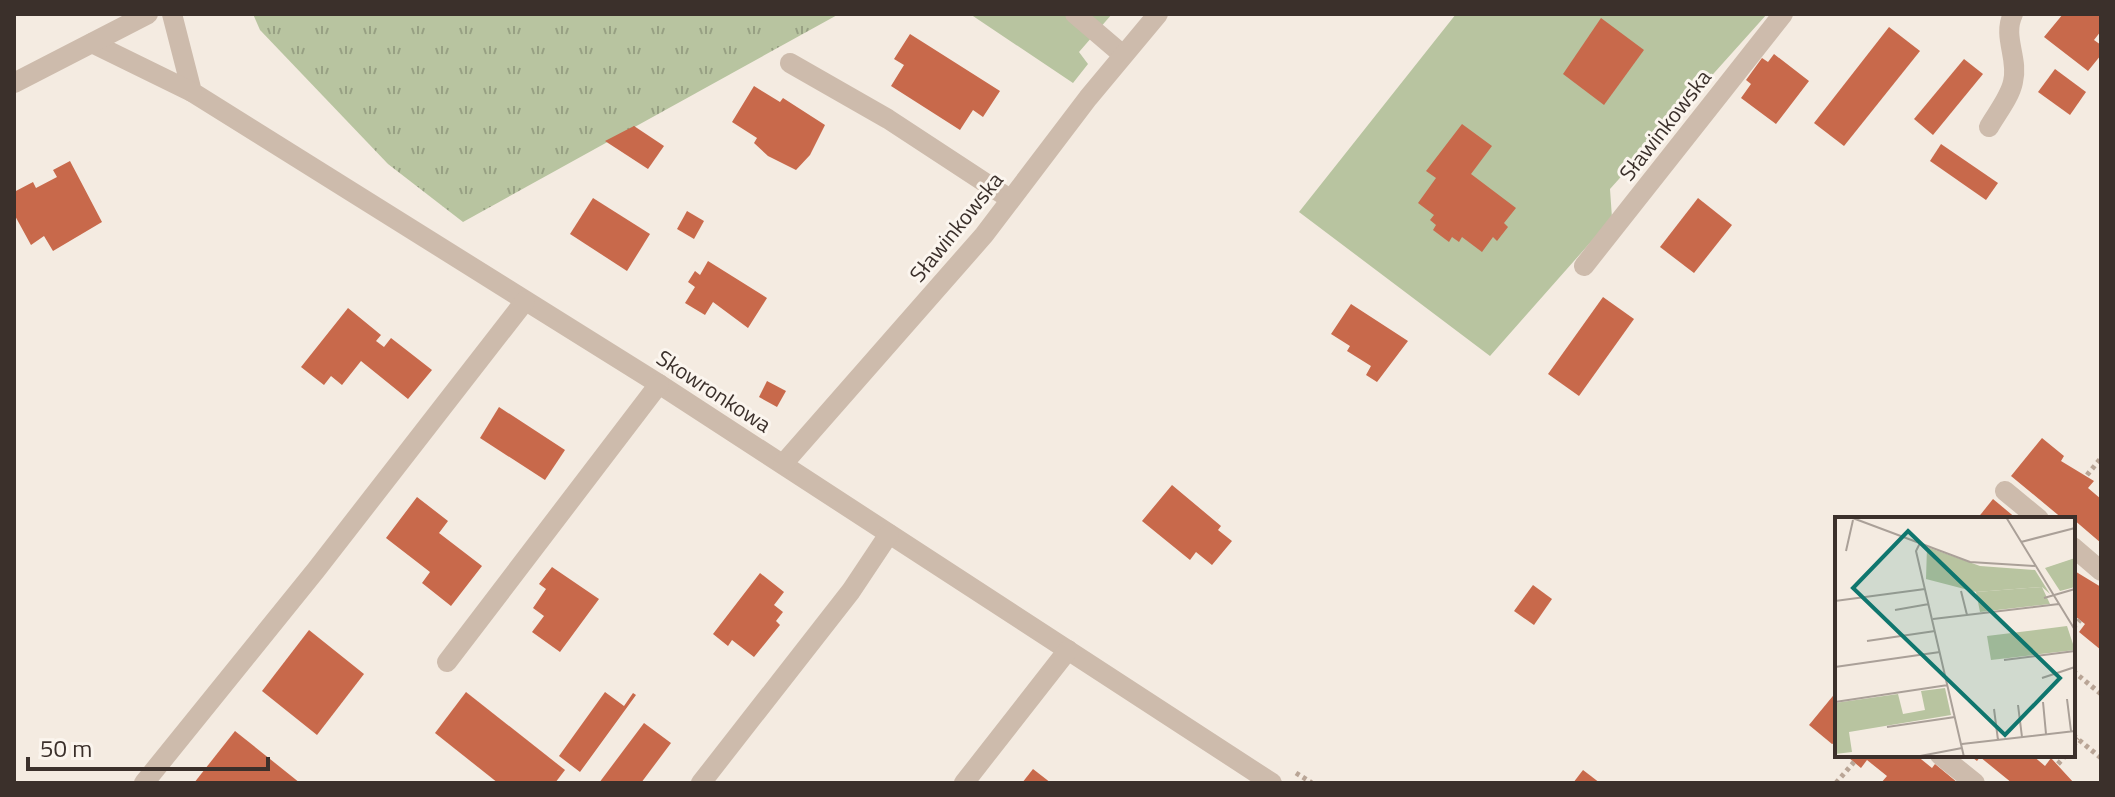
<svg xmlns="http://www.w3.org/2000/svg" width="2115" height="797" viewBox="0 0 2115 797" font-family="'Titillium Web',sans-serif">
  <style>
    .grass { fill: url(#grass-tufts) }
    .garden { fill: #b8c4a0 }
    .building { fill: #c8694b }
    .lines { fill: none; stroke-linecap: round; stroke-linejoin: round }
    .path { stroke: #b9a596; stroke-width: 5; stroke-dasharray: 4 4; stroke-linecap: butt }
    .minor { stroke: #cdbbac; stroke-width: 20 }
    .labels { text-anchor: middle; dominant-baseline: central; stroke-width: 6; stroke-linejoin: round; paint-order: stroke }
    .street-label { font-size: 22px; fill: #3b302b; stroke: #fbf5ee }
    .inset-road { fill: none; stroke: #aaa098; stroke-width: 2 }
    .view { fill: #0f766e; fill-opacity: 0.15; stroke: #0f766e; stroke-width: 4 }
    .inset-edge { fill: none; stroke: #3b302b; stroke-width: 4 }
  </style>
  <defs>
    <pattern id="grass-tufts" width="24" height="20" patternUnits="userSpaceOnUse" patternTransform="scale(2)"><rect width="24" height="20" fill="#b8c4a0"/><path d="M3 7l-1-3M5 7V3M7 7l1-3M15 17l-1-3M17 17v-4M19 17l1-3" fill="none" stroke="#97a083"/></pattern>
  </defs>
  <rect width="100%" height="100%" fill="#f4ebe1"/>
  <path class="grass" d="M253,14H839L463,222L388,164L260,30Z"/>
  <g class="garden">
    <path d="M970,14H1112L1079,52L1088,64L1073,83Z"/>
    <path d="M1456,14H1767L1610,189L1612,218L1490,356L1299,212Z"/>
  </g>
  <g class="building">
    <path d="M2063,14H2101V31L2094,40L2101,45V55L2088,71L2044,37Z"/>
    <path d="M1601,18L1644,50L1604,105L1563,74Z"/>
    <path d="M1889,27L1920,51L1844,146L1814,123Z"/>
    <path d="M910,34L1000,91L983,117L973,110L960,130L891,86L904,65L894,59Z"/>
    <path d="M1774,54L1809,81L1776,124L1741,98L1751,84L1746,80L1762,58L1768,62Z"/>
    <path d="M1964,59L1983,74L1933,135L1914,119Z"/>
    <path d="M2055,69L2086,92L2070,115L2038,92Z"/>
    <path d="M754,86L780,102L783,98L825,125L810,155L796,170L768,156L754,143L757,138L732,122Z"/>
    <path d="M1462,124L1492,146L1471,174L1516,208L1504,223L1508,227L1497,241L1493,237L1482,252L1462,237L1459,242L1452,237L1449,242L1433,230L1436,225L1430,220L1434,215L1418,203L1436,178L1426,171Z"/>
    <path d="M634,126L664,146L648,169L605,141Z"/>
    <path d="M1941,144L1998,183L1986,200L1930,161Z"/>
    <path d="M70,161L102,222L53,251L44,236L31,245L14,214V192L33,182L36,188L57,177L53,170Z"/>
    <path d="M593,198L650,234L627,271L570,234Z"/>
    <path d="M1698,198L1732,225L1694,273L1660,247Z"/>
    <path d="M687,211L704,221L694,239L677,229Z"/>
    <path d="M708,261L767,298L748,328L713,302L705,315L685,303L695,287L688,282L695,271L700,275Z"/>
    <path d="M1603,297L1634,319L1579,396L1548,374Z"/>
    <path d="M1351,304L1408,341L1377,382L1366,375L1371,366L1347,351L1350,346L1331,334Z"/>
    <path d="M348,308L381,335L376,341L384,347L391,338L432,370L408,399L361,361L342,385L331,376L324,385L301,367Z"/>
    <path d="M767,381L786,391L777,407L759,397Z"/>
    <path d="M499,407L565,450L545,480L480,438Z"/>
    <path d="M2042,438L2064,456L2061,461L2094,481L2088,488L2101,499V543L2073,519L2066,515L2063,519L2011,476Z"/>
    <path d="M1172,485L1221,526L1218,530L1232,541L1212,565L1196,552L1190,560L1142,521Z"/>
    <path d="M417,497L448,521L439,533L482,566L451,606L422,583L430,572L386,538Z"/>
    <path d="M1993,499L2017,519H1977Z"/>
    <path d="M552,567L599,599L560,652L532,632L544,616L533,608L546,589L539,584Z"/>
    <path d="M2073,570L2101,587V650L2079,632L2085,624L2076,617L2073,621Z"/>
    <path d="M760,573L784,592L774,605L783,612L776,621L780,625L754,657L732,640L728,646L713,634Z"/>
    <path d="M1533,585L1552,599L1534,625L1514,611Z"/>
    <path d="M309,630L364,674L317,735L262,691Z"/>
    <path d="M1837,691V742L1832,744L1809,725Z"/>
    <path d="M466,692L565,770L555,783H498L435,733Z"/>
    <path d="M605,692L624,706L633,693L636,695L580,772L559,756Z"/>
    <path d="M644,723L671,743L641,783H599Z"/>
    <path d="M235,731L300,783H194Z"/>
    <path d="M1851,755H1916L1932,768L1935,764L1958,783H1881L1887,776L1867,760L1861,768L1849,758Z"/>
    <path d="M1969,755H2032L2045,766L2051,758L2074,783H2012L1980,757L1977,761Z"/>
    <path d="M1033,769L1051,783H1022Z"/>
    <path d="M1583,770L1600,783H1573Z"/>
  </g>
  <g class="lines">
    <g class="path">
      <path d="M2087,475L2101,458"/>
      <path d="M2073,628L2080,620"/>
      <path d="M2073,671L2101,694"/>
      <path d="M2073,735L2101,758"/>
      <path d="M2073,746L2079,739"/>
      <path d="M2058,764L2066,755"/>
      <path d="M1296,773L1312,783"/>
      <path d="M1836,783L1854,762"/>
    </g>
    <g class="minor">
      <path d="M172,14L192,92L659,384L1272,783"/>
      <path d="M1075,14L1123,55"/>
      <path d="M92,43L192,92"/>
      <path d="M790,63L888,119L1010,199"/>
      <path d="M14,83L148,14"/>
      <path d="M1989,127C1997,113 2010,97 2013,82C2019,58 2002,37 2013,14"/>
      <path d="M1584,266L1783,14"/>
      <path d="M783,464L984,235L1088,98L1158,14"/>
      <path d="M2005,491L2039,519"/>
      <path d="M2073,547L2101,571"/>
      <path d="M447,662L659,384"/>
      <path d="M1940,755L1975,783"/>
      <path d="M144,783L316,570L525,301"/>
      <path d="M701,783L851,591L889,534"/>
      <path d="M964,783L1068,650"/>
    </g>
  </g>
  <g class="labels">
    <g class="street-label">
      <text transform="translate(1665 125) rotate(-52)">Sławinkowska</text>
      <text transform="translate(956 227) rotate(-51)">Sławinkowska</text>
      <text transform="translate(714 391) rotate(33)">Skowronkowa</text>
    </g>
  </g>
  <g transform="translate(1835 517)">
    <rect width="240" height="240" fill="#f4ebe1"/>
    <path d="M92,30L145,49L200,53L215,77L207,70L141,75L91,62ZM110,171L116,198L14,215L17,235L0,237V186L63,177L68,197L90,193L86,174Z" fill="#b8c4a0"/>
    <path d="M240,41V70L225,74L210,51ZM207,70L215,87L145,95L141,75ZM232,109L240,133L156,143L152,119Z" fill="#b8c4a0"/>
    <path class="inset-road" d="M15,0L135,45L200,49M171,0L240,113M186,25L240,11M85,26L81,34L129,240M11,34L18,3M126,74L132,98M209,81L240,72M0,84L90,72M60,93L94,87M98,102L224,87M32,124L100,114M169,143L240,134M0,150L105,135M207,161L240,150M232,182L236,214M0,185L113,168M208,185L211,217M183,188L187,220M159,192L163,223M52,210L120,200M127,227L240,214M80,240L127,231"/>
    <path class="view" d="M73,14L225,161L170,218L18,71Z"/>
    <rect width="240" height="240" class="inset-edge"/>
  </g>
  <rect width="2115" height="797" fill="none" stroke="#3b302b" stroke-width="32"/>
  <path d="M28 757v12h240v-12" fill="none" stroke="#3b302b" stroke-width="4"/>
  <text x="40" y="757" font-size="24" fill="#3b302b" stroke="#fbf5ee" stroke-width="6" paint-order="stroke">50 m</text>
</svg>
